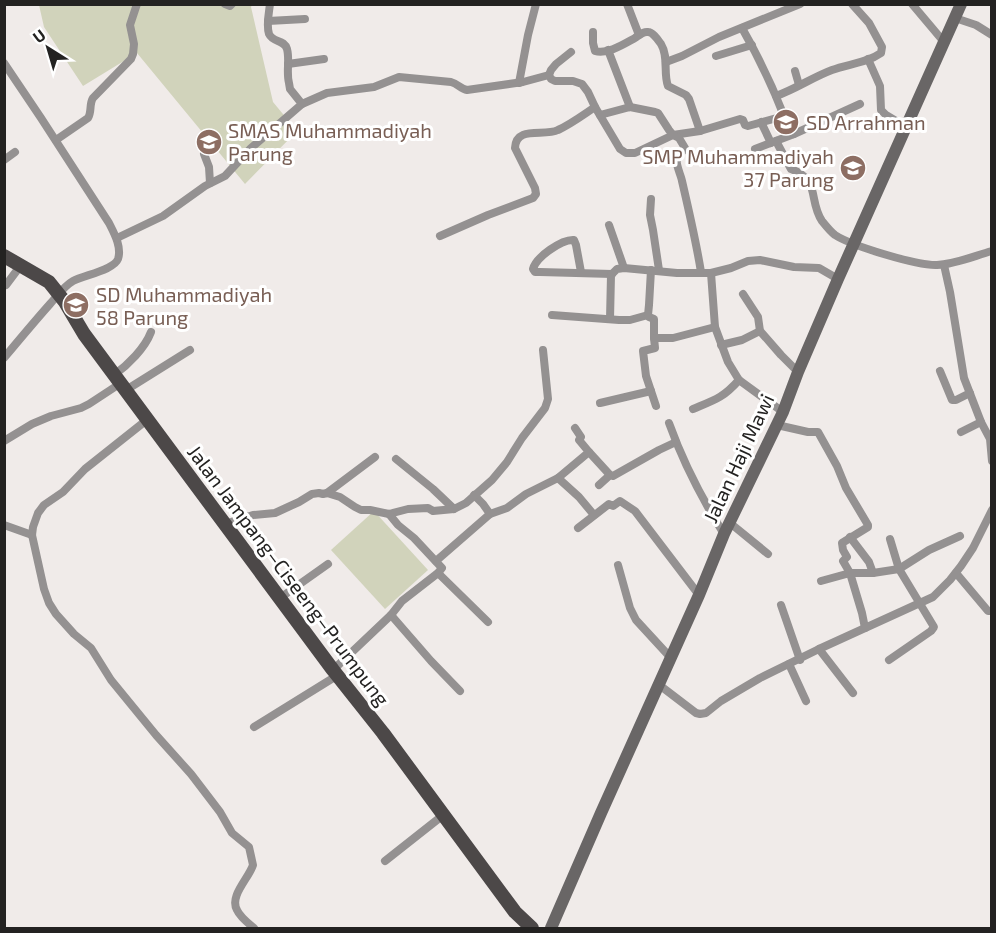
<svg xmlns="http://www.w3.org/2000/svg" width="996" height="933" viewBox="0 0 996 933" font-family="'Exo 2',sans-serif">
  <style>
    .green { fill: #d1d3bb }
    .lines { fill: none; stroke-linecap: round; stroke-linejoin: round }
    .street { stroke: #949191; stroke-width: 8 }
    .secondary { stroke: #696666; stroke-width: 12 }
    .primary { stroke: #4c4848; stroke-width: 14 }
    .labels { text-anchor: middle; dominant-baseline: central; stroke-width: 6; stroke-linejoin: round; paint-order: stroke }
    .education-label { font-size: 20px; fill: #785e54; stroke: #fff; text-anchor: start }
    .street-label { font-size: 20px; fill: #232221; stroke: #fff }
  </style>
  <rect width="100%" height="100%" fill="#f0ebe9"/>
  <g class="green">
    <path d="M39,5H252L251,7L273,102L297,131L245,184L137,53L83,86L44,27Z"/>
    <path d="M374,511L428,570L385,609L331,550Z"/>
  </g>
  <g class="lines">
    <g class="street">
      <path d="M225,4L230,6L232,4"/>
      <path d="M627,4L639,35"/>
      <path d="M912,4L944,42"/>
      <path d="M955,18L976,25L992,35"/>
      <path d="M268,21L305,19"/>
      <path d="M608,50L630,107"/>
      <path d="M571,52L556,64L551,70L549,75L551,79L555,81H573L582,84L588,92L595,107L620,149L626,153H635L673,135L700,131L689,99L686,95L668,86C663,73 669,57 661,44C658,40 653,32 648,32C643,31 638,36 635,38C624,44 607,55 595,51L593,43V32"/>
      <path d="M716,56L752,45"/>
      <path d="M868,59L880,86L881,110L886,115L906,127"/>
      <path d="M666,62L682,56L719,37L800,4"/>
      <path d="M4,63L41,118L109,223C114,233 122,247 118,259C114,270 84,275 73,281C64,286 57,296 50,304C34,322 19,340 4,358"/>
      <path d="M288,64L324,59"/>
      <path d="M795,71L799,85"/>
      <path d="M519,83L528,35L536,4"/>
      <path d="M776,96C796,89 813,77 832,70C848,64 867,63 881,53L882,47L869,23L852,4"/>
      <path d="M302,104L327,93L374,87L399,77L451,82C458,84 461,89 467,90L523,82L549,75"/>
      <path d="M600,115L630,107L655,112L658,113L669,130L673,135L679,138L685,148C683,152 679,154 677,158C675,164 681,175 682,181C689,211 696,241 701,272"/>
      <path d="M784,116L794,134"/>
      <path d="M761,122L771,143"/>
      <path d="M700,131L740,119L743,120L745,125L748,126L784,116C772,85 758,56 742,28"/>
      <path d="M56,140L88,118C92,112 89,104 93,98L131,59L133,54L134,44L130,25L137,4"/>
      <path d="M776,141L791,169C821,180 808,200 822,221C826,226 831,232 835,235C852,246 918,266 937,265C956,264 974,256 992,251"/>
      <path d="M755,149L794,134L860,104"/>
      <path d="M204,154L209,167L210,183"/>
      <path d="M4,160L15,152"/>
      <path d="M651,199L650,215L653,230L659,270"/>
      <path d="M609,225L624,268"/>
      <path d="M440,236L488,215L533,198L536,194L535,188L515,148C516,125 544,137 558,130C571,124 583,115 595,107"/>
      <path d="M117,238L163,216L205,186L225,176L251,148L302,104L290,89L289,83C286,72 290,60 287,49C284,39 273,43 269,34C266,25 269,13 270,4"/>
      <path d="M944,265L950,292L964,378L981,422L990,439L992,461"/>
      <path d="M581,272L576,245L574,240C562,239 536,257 533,269L535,272H540L612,274"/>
      <path d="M711,273L715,327L728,362L739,380L783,412"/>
      <path d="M6,285L21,265"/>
      <path d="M743,294L758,317L760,331L781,355L798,372"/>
      <path d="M552,315L619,320H630L648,315L649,305L651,270"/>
      <path d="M648,315L649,317L654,319V338"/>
      <path d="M610,319L611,275L617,269L624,268L677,273H711L731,268L748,261L760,260L794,267L819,268L838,279"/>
      <path d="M721,345L742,340L760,331"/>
      <path d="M940,371L952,400H956L970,393"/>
      <path d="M114,375C128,365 145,348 151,332"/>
      <path d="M126,390L190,350"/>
      <path d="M600,403L651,391"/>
      <path d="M656,406L646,376L643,351L655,348L654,338H673L715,327"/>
      <path d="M693,409C715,400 723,398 739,380"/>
      <path d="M148,419L85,469L63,492L44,505L38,513L33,527L32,535L44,589L49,603L56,614L74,634L91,648L111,680L156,735L191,774L220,812L232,833L249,847L253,865C249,878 229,896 237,910C240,917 248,923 254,928"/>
      <path d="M669,423C683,462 702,499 724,534"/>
      <path d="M777,425L808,432H818L837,466L846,488L868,525V527L842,543L843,550L847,557L843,561L850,573L862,613L865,628"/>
      <path d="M961,432L981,422"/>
      <path d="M4,441L32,424L51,416L81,408L89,404L121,383"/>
      <path d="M589,452L610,475"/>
      <path d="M396,459L433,489L454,509"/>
      <path d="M558,478L579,497L594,515"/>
      <path d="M599,485L610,475L613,476L659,450L676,442"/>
      <path d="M327,493L375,457"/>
      <path d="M474,495L483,504L490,514"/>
      <path d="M730,523L768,554"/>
      <path d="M225,524L253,515L275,513L299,502L312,494L319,493L323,494L327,493L340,497L355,507L361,510H370L389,514L408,509L428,508L433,511L454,509L466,503L492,480L507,462L522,438L545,408L548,399L543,350"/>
      <path d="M4,525L32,535"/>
      <path d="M578,528L609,504L613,506L620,501L635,511L699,595"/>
      <path d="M850,537L869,562L873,573"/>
      <path d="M436,561L490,514L507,508L526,494L558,478L589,452L579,440L581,437L575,428"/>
      <path d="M618,565L630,608L636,620L670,657"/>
      <path d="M438,573L488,622"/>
      <path d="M956,573L988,611H992"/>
      <path d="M821,581L850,573H873L899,569L929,550L960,536"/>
      <path d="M280,598L328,564"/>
      <path d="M781,605L800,660"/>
      <path d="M391,615L431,661L460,691"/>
      <path d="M819,649L853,693"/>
      <path d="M889,660L931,631L934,627L899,569L890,539"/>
      <path d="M789,664L806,701"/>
      <path d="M333,670L391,615L402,601L438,573L442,568L414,538L398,525L389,514"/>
      <path d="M658,684L696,713L700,714L706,713L721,701L760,678L819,649L933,597L950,580L961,566L973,548L992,510"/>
      <path d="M254,727L338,675"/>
      <path d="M385,861L442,816V814"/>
    </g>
    <path class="secondary" d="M551,928L601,813L699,595L724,534L783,412L798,372L838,279L961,4"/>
    <path class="primary" d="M4,256L49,282L65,302L84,334L333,670L383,733L515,912L532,928"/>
  </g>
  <defs>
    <symbol id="school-disc" viewBox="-11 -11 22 22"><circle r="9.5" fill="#8d6e63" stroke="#fff"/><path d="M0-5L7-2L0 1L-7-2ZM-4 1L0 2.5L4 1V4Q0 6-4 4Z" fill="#fff"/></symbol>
  </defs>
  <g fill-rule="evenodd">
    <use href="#school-disc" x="771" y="107" width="30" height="30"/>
    <use href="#school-disc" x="194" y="127" width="30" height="30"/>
    <use href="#school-disc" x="838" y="153" width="30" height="30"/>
    <use href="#school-disc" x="61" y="290" width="30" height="30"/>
  </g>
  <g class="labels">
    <g class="education-label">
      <text x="806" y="122">SD Arrahman</text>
      <text x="228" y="130">SMAS Muhammadiyah<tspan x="228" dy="23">Parung</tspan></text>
      <text x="834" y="156" text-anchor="end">SMP Muhammadiyah<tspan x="834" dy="23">37 Parung</tspan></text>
      <text x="96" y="294">SD Muhammadiyah<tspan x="96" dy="23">58 Parung</tspan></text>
    </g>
    <g class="street-label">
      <text transform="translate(738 458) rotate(-65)">Jalan Haji Mawi</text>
      <text transform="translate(289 575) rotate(53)">Jalan Jampang–Ciseeng–Prumpung</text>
    </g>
  </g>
  <rect width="996" height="933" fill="none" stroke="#232221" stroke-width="12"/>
  <g transform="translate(48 48) rotate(323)" stroke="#ffffff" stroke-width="4.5" paint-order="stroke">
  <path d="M0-4.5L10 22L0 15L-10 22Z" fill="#232221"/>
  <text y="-9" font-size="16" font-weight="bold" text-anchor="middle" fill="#232221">U</text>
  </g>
</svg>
